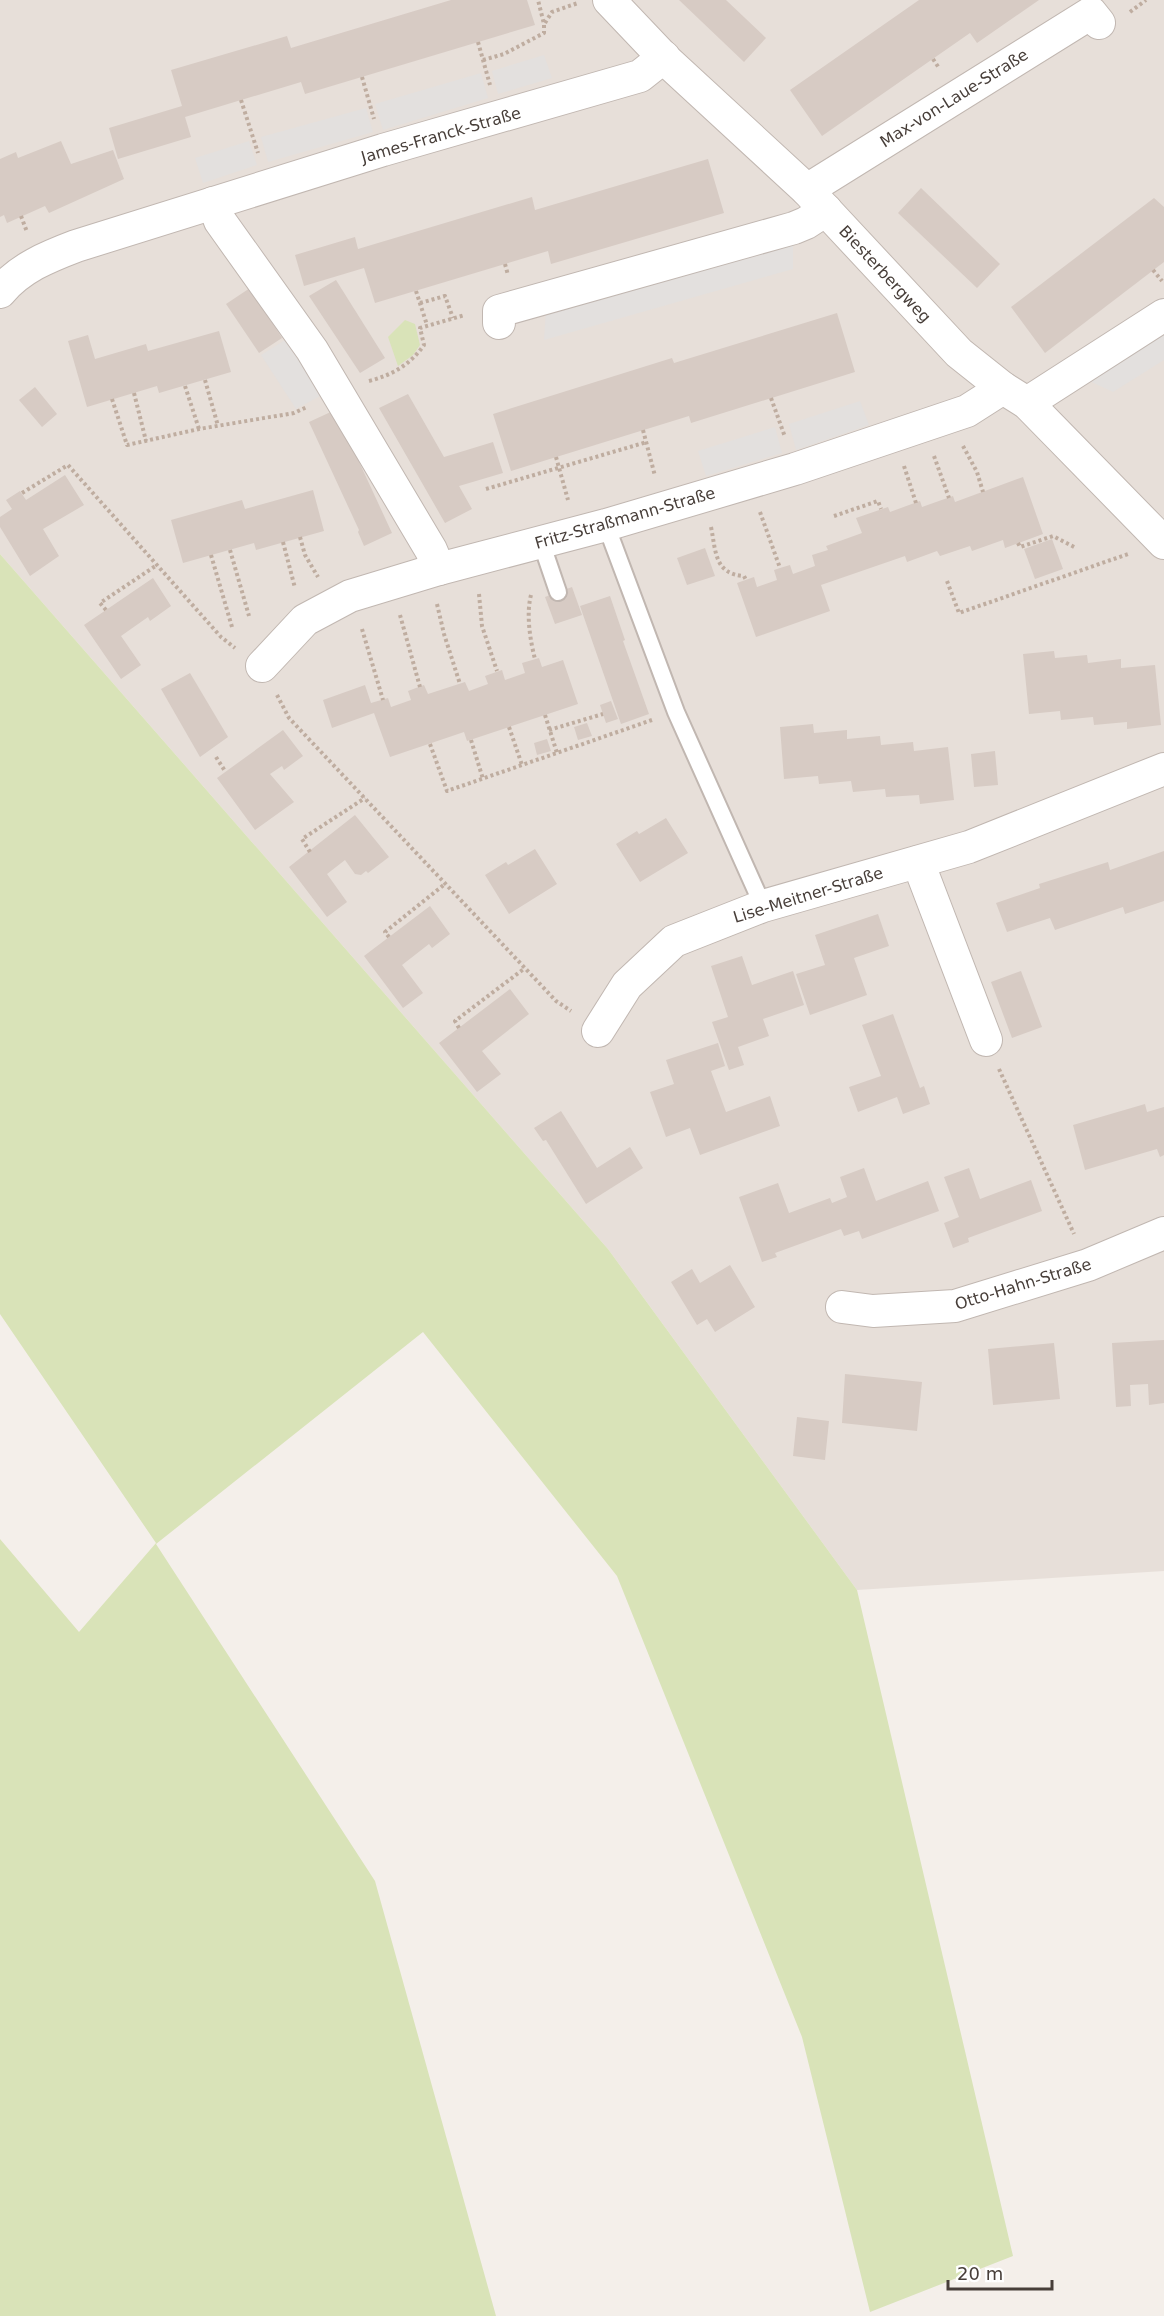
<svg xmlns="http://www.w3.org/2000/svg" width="1164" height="2316" viewBox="0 0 1164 2316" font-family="'DejaVu Sans',sans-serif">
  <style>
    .residential { fill: #e7dfd9 }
    .green { fill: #d9e3b8 }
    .parking { fill: #e3e0de }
    .building { fill: #d7cbc4 }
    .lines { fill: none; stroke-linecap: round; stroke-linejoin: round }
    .service-casing { stroke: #c1b7b1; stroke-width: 20 }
    .minor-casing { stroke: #c1b7b1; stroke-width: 34 }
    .path { stroke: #bfada0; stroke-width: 4; stroke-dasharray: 3 3; stroke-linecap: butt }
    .service { stroke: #fff; stroke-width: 16 }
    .minor { stroke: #fff; stroke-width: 32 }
    .labels { text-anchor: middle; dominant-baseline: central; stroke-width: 4.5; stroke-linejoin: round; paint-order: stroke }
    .street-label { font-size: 16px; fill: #473e39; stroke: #fff }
  </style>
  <rect width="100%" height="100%" fill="#f4efea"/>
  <path class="residential" d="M0,0H1164V1571L857,1590L608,1249L0,554Z"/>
  <g class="green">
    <path d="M405,320L415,324L420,345L413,355L398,366L388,337Z"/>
    <path d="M0,554L608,1249L857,1590L1013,2256L870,2312L802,2037L617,1576L423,1332L156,1544L375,1881L496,2316H0V1539L79,1632L156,1543L0,1314Z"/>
  </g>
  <g class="parking">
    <path d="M544,55L552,78L498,94L492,71Z"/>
    <path d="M481,73L488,98L383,130L375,104Z"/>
    <path d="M366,108L373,132L268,162L261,137Z"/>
    <path d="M249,141L257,165L203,183L195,158Z"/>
    <path d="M793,240V269L544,340L546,310Z"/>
    <path d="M1164,330V360L1113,392L1085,379Z"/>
    <path d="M285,340L322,395L296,409L261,355Z"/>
    <path d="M860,401L869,425L796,450L789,424Z"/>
    <path d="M775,427L782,453L706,476L698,451Z"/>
  </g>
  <g class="building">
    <path d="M451,0H527L535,25L305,94L301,82L185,117L191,137L118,159L109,128L182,106L171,70L287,36L291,48Z"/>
    <path d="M679,0H726L766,38L744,62Z"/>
    <path d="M919,0H1039L977,43L970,33L822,136L790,90Z"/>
    <path d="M61,141L71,164L113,150L124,179L49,213L45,206L7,223L4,215L0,217V159L16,152L18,158Z"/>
    <path d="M708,159L724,213L551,264L548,251L375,303L364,268L304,286L295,255L355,237L358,249L532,197L535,210Z"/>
    <path d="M921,188L1000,264L977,288L898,213Z"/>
    <path d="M1154,198L1164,207V262L1045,353L1011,307Z"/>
    <path d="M336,280L385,358L360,373L309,296Z"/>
    <path d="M250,288L282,338L259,353L226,304Z"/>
    <path d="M837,313L855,372L691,423L689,416L511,471L493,414L672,358L674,363Z"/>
    <path d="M219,331L231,372L159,393L157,386L87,407L68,341L88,335L95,359L146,344L148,351Z"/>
    <path d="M35,387L57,414L42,427L19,400Z"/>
    <path d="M408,394L444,457L493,442L503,473L459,486L472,509L445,523L379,408Z"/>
    <path d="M335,410L392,533L364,546L358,532L359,530L309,422Z"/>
    <path d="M65,475L84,505L43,529L59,556L30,576L0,527V517L12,509L6,500L20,491L26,500Z"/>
    <path d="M1023,477L1043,534L1005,548L1003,540L972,551L970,546L940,556L937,551L907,562L905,556L821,585L830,611L756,637L737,583L754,577L757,587L777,580L774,570L780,568L790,565L793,574L815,566L812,555L828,550L826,546L862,533L856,518L888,507L890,512L920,501L922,507L953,496L955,502Z"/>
    <path d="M313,490L324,531L256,550L254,543L183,563L171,520L242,500L245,509Z"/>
    <path d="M1052,539L1063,569L1035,579L1024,549Z"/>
    <path d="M705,548L715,576L687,585L677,558Z"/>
    <path d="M153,578L171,606L150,621L148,617L121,636L141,665L121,679L84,625Z"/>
    <path d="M572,587L582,615L555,624L545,597Z"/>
    <path d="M610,596L625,640L623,641L649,714L621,724L580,606Z"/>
    <path d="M1054,651L1055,658L1087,655L1088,663L1121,659V668L1155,665L1161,725L1127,729V722L1094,725L1093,717L1061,720L1060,711L1029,714L1023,654Z"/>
    <path d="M539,658L542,667L563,660L578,704L467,741L464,732L390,757L374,713L332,728L323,700L365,685L371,703L388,698L391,707L411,700L408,691L424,685L428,694L465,682L469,691L488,684L485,676L502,670L505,680L525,673L522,663Z"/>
    <path d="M190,673L228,737L200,757L161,689Z"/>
    <path d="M611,701L618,719L606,723L600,705Z"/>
    <path d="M587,723L592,736L578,740L574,727Z"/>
    <path d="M813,724L814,733L847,730V739L880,736L881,745L913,742L914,751L948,747L954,800L920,804L919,795L886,797L885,789L853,792L851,781L819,784L818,776L784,779L780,727Z"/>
    <path d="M283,730L303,756L284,770L282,766L270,774L294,802L255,830L217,778Z"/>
    <path d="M547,739L551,751L537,755L534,743Z"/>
    <path d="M995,751L998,785L974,787L971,754Z"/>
    <path d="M355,815L389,857L368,873L366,871L361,875L355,874L345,860L327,874L347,902L327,917L289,867Z"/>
    <path d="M666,818L688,853L640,882L616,844L637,831L639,834Z"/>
    <path d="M535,849L557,884L509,914L485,875L506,862L508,865Z"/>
    <path d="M1164,851V901L1125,914L1123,907L1055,930L1050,918L1007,932L996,903L1040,888L1039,884L1108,862L1110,870Z"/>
    <path d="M430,906L450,934L432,948L429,944L402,965L423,993L403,1008L364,956Z"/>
    <path d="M878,914L889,946L854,958L867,995L810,1015L796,974L825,965L815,935Z"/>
    <path d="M742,956L752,985L793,971L804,1005L763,1019L769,1036L738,1047L744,1065L729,1070L712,1022L728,1017L711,966Z"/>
    <path d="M1021,971L1042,1027L1012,1038L991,982Z"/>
    <path d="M510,989L529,1014L482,1051L501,1074L477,1092L439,1043Z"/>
    <path d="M893,1014L920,1088L924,1086L930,1104L903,1114L897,1097L858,1112L849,1087L881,1076L862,1025Z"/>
    <path d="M718,1043L725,1066L711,1071L726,1112L770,1096L780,1126L700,1155L690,1128L666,1137L650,1092L674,1084L666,1060Z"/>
    <path d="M1145,1104L1147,1112L1164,1107V1155L1160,1157L1157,1149L1085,1170L1073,1125Z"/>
    <path d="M561,1111L597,1168L630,1147L643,1168L586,1204L546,1140L543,1141L534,1128Z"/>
    <path d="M864,1168L876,1201L928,1181L939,1211L862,1239L859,1231L844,1236L841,1229L775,1253L777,1257L762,1262L739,1197L778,1183L789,1213L830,1198L832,1203L847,1197L840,1177Z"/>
    <path d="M969,1168L980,1199L1031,1180L1042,1211L968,1238L969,1242L953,1248L944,1223L959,1217L944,1177Z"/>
    <path d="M730,1265L755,1307L715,1332L707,1319L697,1325L671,1282L692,1269L700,1283Z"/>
    <path d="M1164,1340V1403L1149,1405L1148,1384L1130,1385L1131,1406L1116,1407L1112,1343Z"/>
    <path d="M1054,1343L1060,1399L993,1405L988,1349Z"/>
    <path d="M845,1374L922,1382L917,1431L842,1423Z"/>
    <path d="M797,1417L829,1421L825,1460L793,1456Z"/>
  </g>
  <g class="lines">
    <defs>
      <g id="service">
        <path d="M606,525L676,712L763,906"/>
        <path d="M541,542L558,592"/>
      </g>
      <g id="minor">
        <path d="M609,0L666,60L807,190L959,353L1003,388L1027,403L1164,543"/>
        <path d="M807,190L1091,13L1099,23"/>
        <path d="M213,203L220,221L312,350L431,550L439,569"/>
        <path d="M0,292C20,268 47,257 76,246L383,150L640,76L664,57"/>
        <path d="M499,323V311L794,228L806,223L826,210"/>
        <path d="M1027,403L1164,315"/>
        <path d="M262,666L305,620L350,596L439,569L606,525L795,469L967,411L1003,388"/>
        <path d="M918,862L986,1040"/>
        <path d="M598,1031L627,985L674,941L763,906L969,847L1164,769"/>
        <path d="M842,1307L873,1311L955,1306L1088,1265L1164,1233"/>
      </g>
    </defs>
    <use href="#service" class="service-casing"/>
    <use href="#minor" class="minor-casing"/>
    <g class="path">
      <path d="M1130,12L1146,0"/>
      <path d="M545,23L552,12L578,3"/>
      <path d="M478,42L490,85"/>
      <path d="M933,59L939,68"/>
      <path d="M483,60L504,54L544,33V24L538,0"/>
      <path d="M362,77L374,119"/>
      <path d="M241,100L258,153"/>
      <path d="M21,216L27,232"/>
      <path d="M505,264L508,275"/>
      <path d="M1153,270L1162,281"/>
      <path d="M416,291L427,325"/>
      <path d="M420,303L445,296L453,318"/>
      <path d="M205,380L218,426"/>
      <path d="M369,381C392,375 410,365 424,345L420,328L465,315"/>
      <path d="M185,386L199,429"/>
      <path d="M134,393L146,441"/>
      <path d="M771,398L785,437"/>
      <path d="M112,399L127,445L199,429L294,413L307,407"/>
      <path d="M643,430L655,476"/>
      <path d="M963,446L977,472L983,492"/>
      <path d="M934,456L949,498"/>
      <path d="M556,457L568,500"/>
      <path d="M904,466L916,503"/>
      <path d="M486,489L647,442"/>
      <path d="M22,493L68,465L221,637L235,648"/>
      <path d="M760,512L780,568"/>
      <path d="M834,516L878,501L881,509"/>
      <path d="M711,527C716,551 714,574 744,576L746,580"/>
      <path d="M300,537L305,555L318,577"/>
      <path d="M283,542L295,588"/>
      <path d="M1018,543L1020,547L1053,536L1076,548"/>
      <path d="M230,550L249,616"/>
      <path d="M211,555L232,627"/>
      <path d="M947,581L959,613L1128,554"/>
      <path d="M479,594L482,626L497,671"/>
      <path d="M531,595C526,614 530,640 535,659"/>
      <path d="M437,604L444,634L460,684"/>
      <path d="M106,610L100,603L157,565"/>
      <path d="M400,615L420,687"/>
      <path d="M362,629L383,700"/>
      <path d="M277,695L289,718L556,1001L571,1011"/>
      <path d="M545,715L557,753"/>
      <path d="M509,727L522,765"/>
      <path d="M549,730L603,714"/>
      <path d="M471,740L483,779"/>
      <path d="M430,744L447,791L652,720"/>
      <path d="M216,757L225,771"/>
      <path d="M310,852L302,839L365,798"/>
      <path d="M389,937L385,932L445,884"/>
      <path d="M459,1028L455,1021L525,968"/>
      <path d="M999,1069L1074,1234"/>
    </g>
    <use href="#service" class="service"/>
    <use href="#minor" class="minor"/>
  </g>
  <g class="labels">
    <g class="street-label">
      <text transform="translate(954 98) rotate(-32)">Max-von-Laue-Straße</text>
      <text transform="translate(441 135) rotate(-16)">James-Franck-Straße</text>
      <text transform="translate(885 274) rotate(47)">Biesterbergweg</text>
      <text transform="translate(625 518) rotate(-16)">Fritz-Straßmann-Straße</text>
      <text transform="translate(808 895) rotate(-17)">Lise-Meitner-Straße</text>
      <text transform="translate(1023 1284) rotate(-17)">Otto-Hahn-Straße</text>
    </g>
  </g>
  <path d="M948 2280v9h104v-9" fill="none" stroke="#473e39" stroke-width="3"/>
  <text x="957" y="2280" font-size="18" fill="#473e39" stroke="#ffffff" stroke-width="4.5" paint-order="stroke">20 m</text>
</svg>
